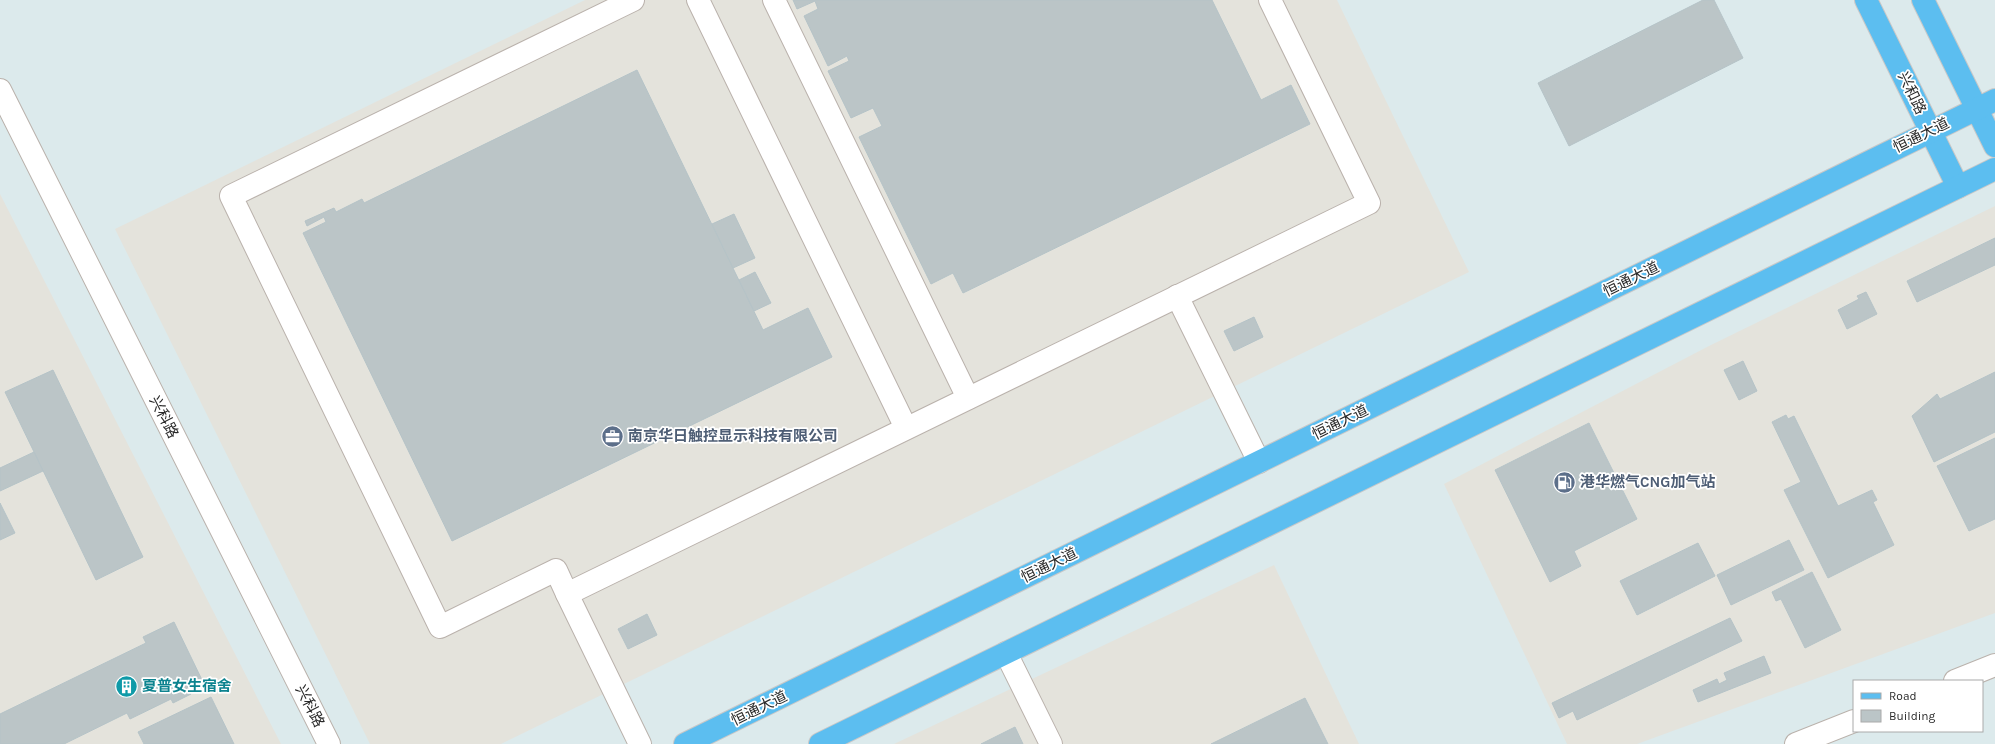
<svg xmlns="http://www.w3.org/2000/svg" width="1995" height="744" viewBox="0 0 1995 744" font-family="Karla,'Noto Sans SC',sans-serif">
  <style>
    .industrial { fill: #e4e3dc }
    .building { fill: #bbc5c7; stroke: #b5c3c7 }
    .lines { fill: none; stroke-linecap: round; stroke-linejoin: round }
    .minor-casing { stroke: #bab2ac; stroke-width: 24 }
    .major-casing { stroke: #c8c8c8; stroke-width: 24 }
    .minor { stroke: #fff; stroke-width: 22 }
    .major { stroke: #5cbef0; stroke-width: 22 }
    .labels { text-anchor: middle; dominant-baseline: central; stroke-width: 3.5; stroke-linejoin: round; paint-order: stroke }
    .street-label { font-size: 15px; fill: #2a2a2a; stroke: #fff }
    .service-label { font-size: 15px; font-weight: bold; fill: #4e5e75; stroke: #fff; text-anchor: start }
    .culture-label { font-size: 15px; font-weight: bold; fill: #0d838f; stroke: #fff; text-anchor: start }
  </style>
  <rect width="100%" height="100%" fill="#dceaec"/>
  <g class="industrial">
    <path d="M585,0H1337L1469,272L501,744H370L115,229Z"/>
    <path d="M0,194L281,744H0Z"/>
    <path d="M1995,206V613L1637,744H1567L1444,484L1709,346Z"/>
    <path d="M1274,565L1359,744H894Z"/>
  </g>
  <g class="building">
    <path d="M793,0H1212L1261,100L1291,85L1310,124L963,293L953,273L931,284L859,137L882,126L873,108L851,118L828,71L849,61L847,56L828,66L804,16L818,9L815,1L797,9Z"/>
    <path d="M1703,0H1714L1743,58L1569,146L1538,83Z"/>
    <path d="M637,70L763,330L808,308L832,357L452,541L303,233L326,222L324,217L307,226L305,221L334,208L336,212L362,199L364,203Z"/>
    <path d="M734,214L755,258L733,268L712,224Z"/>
    <path d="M1995,238V265L1917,302L1907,281Z"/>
    <path d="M755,272L771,303L754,311L739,280Z"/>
    <path d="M1866,292L1877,314L1847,329L1838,310L1859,299L1857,296Z"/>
    <path d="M1254,317L1263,337L1234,351L1224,331Z"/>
    <path d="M1743,361L1757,391L1739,400L1724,370Z"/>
    <path d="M53,370L143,557L96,580L5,392Z"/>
    <path d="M1995,372V432L1934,462L1912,416L1937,394L1940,399Z"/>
    <path d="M1786,415L1788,419L1794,416L1838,506L1872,490L1877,500L1873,502L1894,545L1828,578L1784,490L1801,482L1772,422Z"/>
    <path d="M1589,423L1637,519L1574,551L1581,566L1550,582L1495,470Z"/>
    <path d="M1995,438V519L1969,531L1937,466Z"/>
    <path d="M34,452L43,471L0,491V468Z"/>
    <path d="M0,503L15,533L0,540Z"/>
    <path d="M1789,540L1804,570L1731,605L1717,575Z"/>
    <path d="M1698,543L1715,576L1637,615L1620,581Z"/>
    <path d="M1812,572L1841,630L1805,648L1781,599L1776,601L1772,592Z"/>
    <path d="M647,614L657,635L628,649L618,629Z"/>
    <path d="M1730,618L1742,641L1577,720L1573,711L1559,718L1552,703Z"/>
    <path d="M174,622L203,682L188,690L191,694L173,703L171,699L130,719L127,713L64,744H0V714L146,643L143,637Z"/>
    <path d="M1764,656L1771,673L1698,702L1693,690L1717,679L1719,684L1727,680L1724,673Z"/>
    <path d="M211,697L234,744H144L138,732Z"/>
    <path d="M1305,698L1328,744H1211Z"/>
    <path d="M1015,727L1023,744H981Z"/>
  </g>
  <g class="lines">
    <defs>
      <g id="minor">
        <path d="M698,0L906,428"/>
        <path d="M774,0L968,398"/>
        <path d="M0,90L329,744"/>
        <path d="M1177,296L1259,462"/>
        <path d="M567,594L556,570L440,627L231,196L633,0"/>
        <path d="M1006,653L1051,744"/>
        <path d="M1955,681L1995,665"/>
        <path d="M640,744L567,594L1369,203L1270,0"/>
        <path d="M1796,744L1854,721"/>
      </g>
      <g id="major">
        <path d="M1866,0L1958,187"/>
        <path d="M1923,0L1995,146"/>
        <path d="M685,744L1995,100"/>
        <path d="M820,744L1995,169"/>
      </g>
    </defs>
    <use href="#minor" class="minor-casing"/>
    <use href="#major" class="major-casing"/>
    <use href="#minor" class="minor"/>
    <use href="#major" class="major"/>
  </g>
  <defs>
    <symbol id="office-disc" viewBox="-11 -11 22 22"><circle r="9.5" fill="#5c6f8a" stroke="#fff"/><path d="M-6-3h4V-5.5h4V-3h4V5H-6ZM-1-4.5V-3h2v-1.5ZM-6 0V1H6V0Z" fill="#fff"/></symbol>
    <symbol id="fuel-disc" viewBox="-11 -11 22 22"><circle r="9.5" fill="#5c6f8a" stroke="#fff"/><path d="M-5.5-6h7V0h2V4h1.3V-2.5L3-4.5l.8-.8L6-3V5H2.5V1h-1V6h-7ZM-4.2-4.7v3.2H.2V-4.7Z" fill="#fff"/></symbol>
    <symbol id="building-disc" viewBox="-11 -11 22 22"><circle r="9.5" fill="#0f9aa8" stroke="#fff"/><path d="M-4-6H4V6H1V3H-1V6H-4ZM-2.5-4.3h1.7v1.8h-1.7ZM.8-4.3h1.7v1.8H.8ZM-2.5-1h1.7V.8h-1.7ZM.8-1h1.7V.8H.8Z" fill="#fff"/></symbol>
  </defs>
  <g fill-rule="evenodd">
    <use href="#office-disc" x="600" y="424" width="25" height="25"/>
    <use href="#fuel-disc" x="1552" y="470" width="25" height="25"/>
    <use href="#building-disc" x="114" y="674" width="25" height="25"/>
  </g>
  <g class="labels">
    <g class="street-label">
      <text transform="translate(1912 93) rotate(64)">兴和路</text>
      <text transform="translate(1921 135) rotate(-26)">恒通大道</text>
      <text transform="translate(1631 279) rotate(-26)">恒通大道</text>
      <text transform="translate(164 417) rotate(63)">兴科路</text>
      <text transform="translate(1340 422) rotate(-26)">恒通大道</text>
      <text transform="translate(1049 565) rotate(-26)">恒通大道</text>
      <text transform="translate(310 706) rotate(63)">兴科路</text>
      <text transform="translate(759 708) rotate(-26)">恒通大道</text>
    </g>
    <g class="service-label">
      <text x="628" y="436">南京华日触控显示科技有限公司</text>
      <text x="1580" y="482">港华燃气CNG加气站</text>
    </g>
    <g class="culture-label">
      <text x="142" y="686">夏普女生宿舍</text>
    </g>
  </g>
  <rect x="1853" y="680" width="130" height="52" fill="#ffffff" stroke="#aaaaaa"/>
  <rect x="1861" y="693" width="20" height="6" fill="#5cbef0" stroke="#aaaaaa"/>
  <text x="1889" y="700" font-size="12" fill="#2a2a2a">Road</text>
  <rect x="1861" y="710" width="20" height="12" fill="#bbc5c7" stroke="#aaaaaa"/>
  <text x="1889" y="720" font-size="12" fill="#2a2a2a">Building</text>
</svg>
